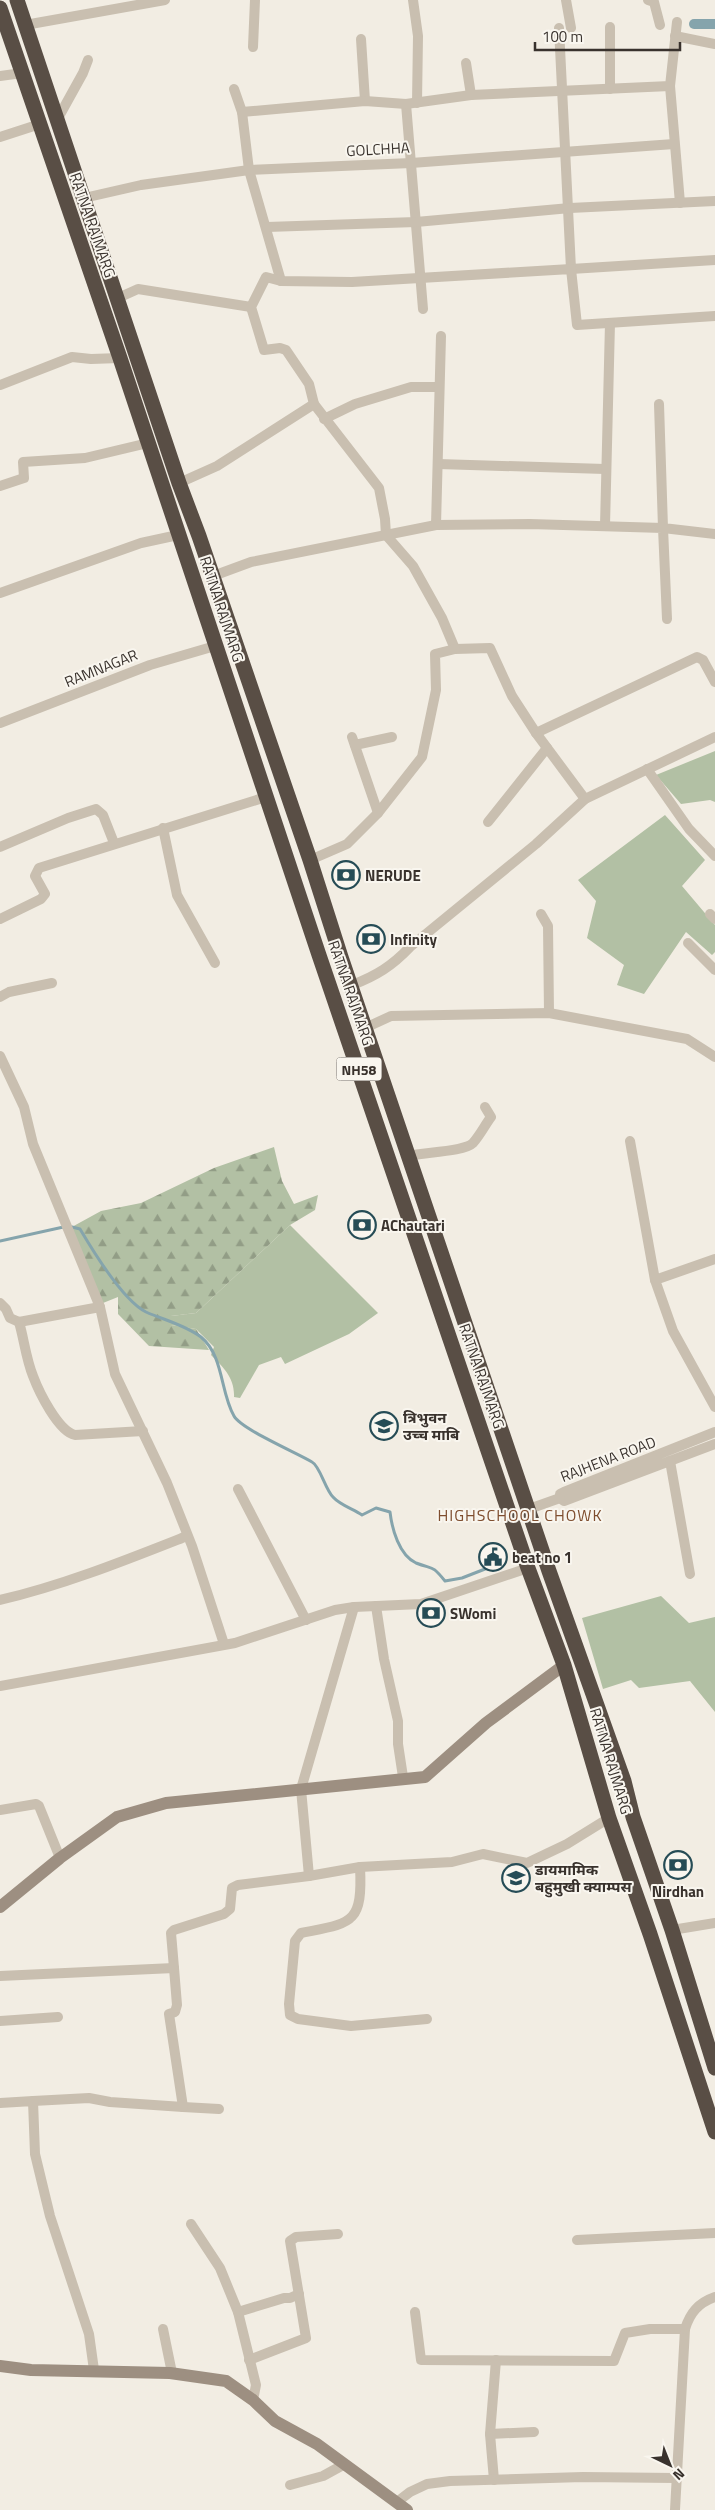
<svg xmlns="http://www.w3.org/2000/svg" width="715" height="2510" viewBox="0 0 715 2510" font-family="'Titillium Web','Noto Sans Devanagari',sans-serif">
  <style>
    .green { fill: #b2c0a4 }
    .forest { fill: url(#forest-firs) }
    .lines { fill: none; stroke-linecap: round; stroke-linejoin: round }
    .stream { stroke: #85a4ac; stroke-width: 3 }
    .canal { stroke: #85a4ac; stroke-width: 10 }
    .street { stroke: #c9bfb0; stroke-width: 10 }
    .secondary { stroke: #9d8f81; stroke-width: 12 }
    .highway { stroke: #594e45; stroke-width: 15 }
    .labels { text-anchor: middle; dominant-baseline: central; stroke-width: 4; stroke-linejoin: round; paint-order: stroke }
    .shield { fill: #f9f6ef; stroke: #736d67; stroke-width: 1 }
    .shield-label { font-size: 14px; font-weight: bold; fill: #39322d }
    .street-label { font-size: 15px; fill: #39322d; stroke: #f9f6ef }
    .poi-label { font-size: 15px; font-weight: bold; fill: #39322d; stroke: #f9f6ef; text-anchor: start }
    .neighbourhood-label { font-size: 16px; letter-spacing: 1px; fill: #7f4e2f; stroke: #f9f6ef }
  </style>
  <defs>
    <pattern id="forest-firs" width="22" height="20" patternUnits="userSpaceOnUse" patternTransform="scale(1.25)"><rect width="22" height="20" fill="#b2c0a4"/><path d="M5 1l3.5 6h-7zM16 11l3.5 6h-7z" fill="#929d86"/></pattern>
  </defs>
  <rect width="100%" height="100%" fill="#f2ede3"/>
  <g class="green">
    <path d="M715,751V802L710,800L681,804L656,775Z"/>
    <path d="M665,815L705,860L682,886L715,925V952L712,955L686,932L644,994L617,985L624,965L587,938L596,901L578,880Z"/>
    <path d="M290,1225L378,1313L349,1334L285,1364L281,1357L259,1365L240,1398L234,1397C235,1378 223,1367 211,1355L214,1347L196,1329L171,1325V1316L196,1313Z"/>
    <path d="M661,1596L689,1623L715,1617V1712L690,1681L639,1688L631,1680L603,1689L582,1618Z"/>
  </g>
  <path class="forest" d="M274,1147L282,1181L294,1204L318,1195L315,1210L290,1225L196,1313L171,1316V1325L196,1329L209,1350L149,1346L118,1314V1297L103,1303L70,1228L101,1211L141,1203L214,1168Z"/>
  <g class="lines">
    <path class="stream" d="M0,1241L68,1226L80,1229C93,1251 124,1301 146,1312C164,1320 185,1325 201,1337C224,1356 220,1392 234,1416C241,1429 297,1453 312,1462C320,1466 325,1489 333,1497C340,1505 353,1509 362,1515L376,1508L390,1512C392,1529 399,1555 416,1563C434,1570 431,1564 445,1581L462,1578L503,1562"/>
    <path class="canal" d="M694,24H715"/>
    <g class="street">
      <path d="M413,0L418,36L417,103"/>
      <path d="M566,0L571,28"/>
      <path d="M648,0L654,2L660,25"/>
      <path d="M25,25L165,0"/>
      <path d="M559,28L571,269L715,260"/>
      <path d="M675,36L715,44"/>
      <path d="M361,39L365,101"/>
      <path d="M253,47L255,0"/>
      <path d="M466,63L471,95"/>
      <path d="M0,76L22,73"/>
      <path d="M670,86L680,203"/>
      <path d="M234,89L242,112L249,170L281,281"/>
      <path d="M610,89V27"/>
      <path d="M406,104L423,309"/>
      <path d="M242,112L365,101L406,104L471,95L670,86L677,22"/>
      <path d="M57,120L83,73L88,60"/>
      <path d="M0,137L40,124"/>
      <path d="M84,198L141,185L249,170L411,163L674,144"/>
      <path d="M267,227L416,222L570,208L715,201"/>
      <path d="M118,298L138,289L251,307"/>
      <path d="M0,385L72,357L91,359L120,358"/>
      <path d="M314,404L309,384L286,350L280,348L264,350L251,307L266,277L281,281L352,282L571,269L577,325L715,316"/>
      <path d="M659,404L663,528L715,534"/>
      <path d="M324,419L355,404L411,387H439"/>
      <path d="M438,464L605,469"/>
      <path d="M179,483L217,466L314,404L379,488L385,519L386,535L413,566L442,618L455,649L490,648L512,696L536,733L585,799"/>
      <path d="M0,486L24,478L23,462L85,458L148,443"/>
      <path d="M436,525L441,336"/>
      <path d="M605,526L610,323"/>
      <path d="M213,576L251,562L436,525L530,524L663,528L667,619"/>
      <path d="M0,593L141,543L178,535"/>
      <path d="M0,723L150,665L215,646"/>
      <path d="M536,733L697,657L703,660L715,682"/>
      <path d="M352,737L378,813"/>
      <path d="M355,745L392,737"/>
      <path d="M647,769L689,829L715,856"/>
      <path d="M488,822L547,748"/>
      <path d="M163,828L177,895L215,963"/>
      <path d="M0,847L68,818L96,809L103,815L114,843"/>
      <path d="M310,860L347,844L378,813L422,757L436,690L435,654L455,649"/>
      <path d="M541,914L548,926L549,1013"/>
      <path d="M710,914L715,919"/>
      <path d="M0,919L41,899L45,894L35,876L39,868L266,797"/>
      <path d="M688,943L715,970"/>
      <path d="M352,985C376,976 392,966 410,947L536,844L585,799L715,737"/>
      <path d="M0,997L9,992L52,983"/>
      <path d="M365,1028L391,1016L549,1013L687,1039L715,1057"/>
      <path d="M0,1056L24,1107L33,1144L100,1307L115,1374L167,1483L192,1546L224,1644"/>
      <path d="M630,1141L655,1280"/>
      <path d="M408,1156C424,1152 464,1152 473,1143C480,1135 485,1125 491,1117L485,1107"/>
      <path d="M715,1259L655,1280L673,1331L715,1407"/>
      <path d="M0,1303L6,1309L10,1318L19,1322L100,1307"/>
      <path d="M19,1322C24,1339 26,1359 33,1376C39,1392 58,1431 75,1435L143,1431"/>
      <path d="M715,1432L564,1492L560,1494V1498L564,1501L715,1444"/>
      <path d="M670,1461L690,1574"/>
      <path d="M238,1489L306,1620"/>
      <path d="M529,1509L560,1498"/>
      <path d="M0,1600C64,1585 126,1560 187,1536"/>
      <path d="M376,1606L384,1659L398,1721V1744L403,1777"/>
      <path d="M0,1686L235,1643L335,1610L354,1607L421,1604L528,1568"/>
      <path d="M0,1810L36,1804L39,1806L60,1858"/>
      <path d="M360,1867C363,1925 351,1923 301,1933L295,1941L289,2004L290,2015L298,2019L351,2026L427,2019"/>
      <path d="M309,1876L301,1789L354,1607"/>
      <path d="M672,1930L715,1923"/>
      <path d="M174,1968L177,2005L175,2012L169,2014L183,2107L219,2109"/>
      <path d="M0,1976L174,1968L171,1933L174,1930L224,1914L230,1909L232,1888L238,1885L309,1876L360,1867L452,1862L483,1854L527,1863L567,1844L609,1818"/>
      <path d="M0,2021L58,2017"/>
      <path d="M33,2101L89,2098L110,2102L183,2107"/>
      <path d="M0,2103L33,2101L35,2154L50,2216L89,2334L94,2370"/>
      <path d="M191,2224L220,2268L238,2312L256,2385L253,2400"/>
      <path d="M577,2240L715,2233"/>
      <path d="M238,2312L284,2298H290L299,2294"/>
      <path d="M415,2312L421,2360L614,2361L625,2333L650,2329H685L675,2510"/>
      <path d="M163,2329L172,2373"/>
      <path d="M685,2329C690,2313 698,2303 715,2297"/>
      <path d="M249,2360L306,2338L290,2241L296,2237L338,2234"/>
      <path d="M490,2434L534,2432"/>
      <path d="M494,2480L490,2434L496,2360"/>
      <path d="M290,2485L323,2476L343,2465"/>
      <path d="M397,2502L410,2492L427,2484L450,2481L583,2477L675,2478"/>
    </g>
    <g class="secondary">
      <path d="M0,1907L60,1858L117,1817L166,1803L425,1777L486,1723L564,1665"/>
      <path d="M0,2366L31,2370L170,2373L226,2381L253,2400L275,2421L317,2444L407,2510"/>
    </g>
    <g class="highway">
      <path d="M17,0L179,483L199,536L310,860L341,957L549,1571L624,1781L633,1817L672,1930L715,2068"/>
      <path d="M0,8L120,358L319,955L528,1568L564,1665L609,1818L650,1934L715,2132"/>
    </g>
  </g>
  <defs>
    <symbol id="bank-ring" viewBox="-11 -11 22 22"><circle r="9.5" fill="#f9f6ef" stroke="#264c56" stroke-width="1.5"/><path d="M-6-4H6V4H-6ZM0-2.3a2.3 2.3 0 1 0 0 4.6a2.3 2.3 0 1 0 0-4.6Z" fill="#264c56"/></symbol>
    <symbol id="school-ring" viewBox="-11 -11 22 22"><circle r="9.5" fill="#f9f6ef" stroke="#264c56" stroke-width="1.5"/><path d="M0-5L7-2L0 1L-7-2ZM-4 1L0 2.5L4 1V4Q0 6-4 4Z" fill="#264c56"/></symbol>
    <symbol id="civic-ring" viewBox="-11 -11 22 22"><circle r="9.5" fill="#f9f6ef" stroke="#264c56" stroke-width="1.5"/><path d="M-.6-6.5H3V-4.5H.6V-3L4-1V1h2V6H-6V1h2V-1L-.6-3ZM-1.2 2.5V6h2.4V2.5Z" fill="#264c56"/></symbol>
  </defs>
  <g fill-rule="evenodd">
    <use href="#bank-ring" x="330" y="859" width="32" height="32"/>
    <use href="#bank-ring" x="355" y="923" width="32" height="32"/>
    <use href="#bank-ring" x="346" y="1209" width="32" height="32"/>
    <use href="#school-ring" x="368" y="1410" width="32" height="32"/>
    <use href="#civic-ring" x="477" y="1541" width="32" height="32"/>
    <use href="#bank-ring" x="415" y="1597" width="32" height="32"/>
    <use href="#bank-ring" x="662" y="1849" width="32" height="32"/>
    <use href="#school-ring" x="500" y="1862" width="32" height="32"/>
  </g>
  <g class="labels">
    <rect class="shield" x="336.5" y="1057.5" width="45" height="23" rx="4"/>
    <g class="shield-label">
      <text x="359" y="1069">NH58</text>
    </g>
    <g class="street-label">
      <text transform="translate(378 149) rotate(-3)">GOLCHHA</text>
      <text transform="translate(93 225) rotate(71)">RATNA RAJMARG</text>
      <text transform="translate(222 609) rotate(72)">RATNA RAJMARG</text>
      <text transform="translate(101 668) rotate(-22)">RAMNAGAR</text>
      <text transform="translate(351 993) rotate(71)">RATNA RAJMARG</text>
      <text transform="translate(482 1376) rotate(71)">RATNA RAJMARG</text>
      <text transform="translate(608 1459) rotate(-21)">RAJHENA ROAD</text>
      <text transform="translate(611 1761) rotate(73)">RATNA RAJMARG</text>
    </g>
    <g class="poi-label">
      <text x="365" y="875">NERUDE</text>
      <text x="390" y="939">Infinity</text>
      <text x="381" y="1225">AChautari</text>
      <text x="403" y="1417">त्रिभुवन<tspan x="403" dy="17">उच्च माबि</tspan></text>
      <text x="512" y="1557">beat no 1</text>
      <text x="450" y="1613">SWomi</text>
      <text x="535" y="1869">डायमामिक<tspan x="535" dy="17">बहुमुखी क्याम्पस</tspan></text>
      <text x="678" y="1891" text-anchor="middle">Nirdhan</text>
    </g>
    <g class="neighbourhood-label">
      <text x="520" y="1515">HIGHSCHOOL CHOWK</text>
    </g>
  </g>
  <g transform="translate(670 2465) rotate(137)" stroke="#f9f6ef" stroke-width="4" paint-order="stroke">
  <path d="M0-4L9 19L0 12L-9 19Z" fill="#39322d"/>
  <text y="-8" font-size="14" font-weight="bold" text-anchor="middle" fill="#39322d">N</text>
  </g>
  <path d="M535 42v8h145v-8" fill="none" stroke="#39322d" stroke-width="2.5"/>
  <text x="542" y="42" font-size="15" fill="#39322d" stroke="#f9f6ef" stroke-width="4" paint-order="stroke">100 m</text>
</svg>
